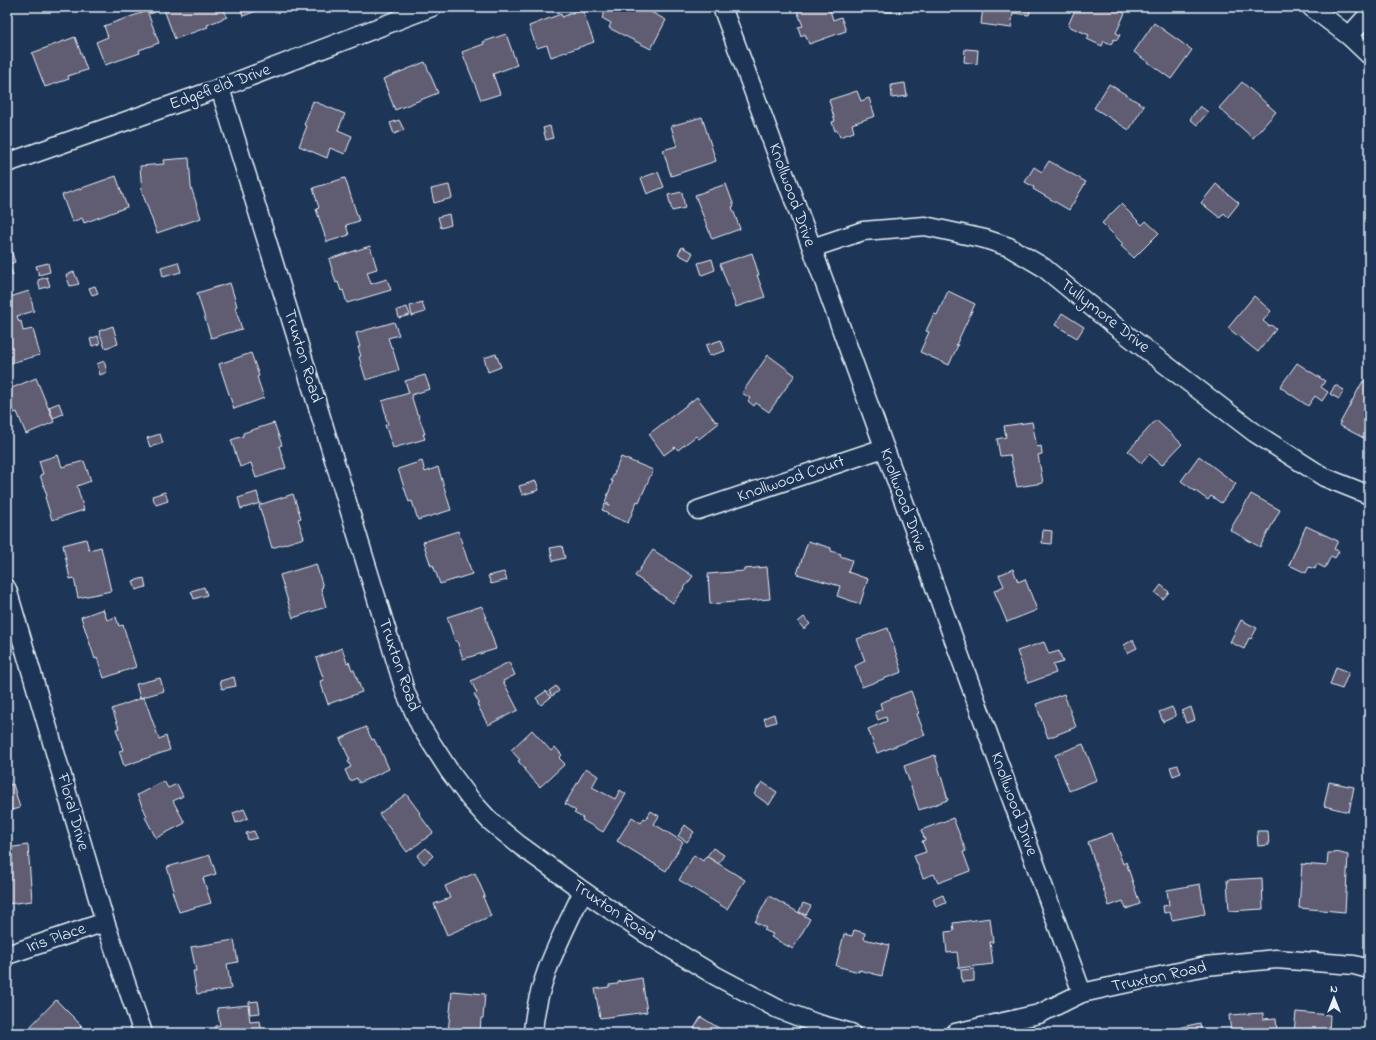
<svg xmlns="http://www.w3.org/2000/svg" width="1376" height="1040" viewBox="0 0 1376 1040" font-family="'Indie Flower',sans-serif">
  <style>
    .building { fill: #615c72; stroke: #e8f1f8 }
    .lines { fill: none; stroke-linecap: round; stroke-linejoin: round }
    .street-casing { stroke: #e8f1f8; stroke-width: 21 }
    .street { stroke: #1d3557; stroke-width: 18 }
    .labels { text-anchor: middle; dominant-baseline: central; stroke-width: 4; stroke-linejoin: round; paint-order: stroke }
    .street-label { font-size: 17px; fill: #e8f1f8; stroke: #1d3557 }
  </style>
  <rect width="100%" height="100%" fill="#1d3557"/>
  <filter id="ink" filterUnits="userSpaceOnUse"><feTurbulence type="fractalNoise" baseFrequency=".025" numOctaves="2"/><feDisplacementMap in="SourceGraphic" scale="8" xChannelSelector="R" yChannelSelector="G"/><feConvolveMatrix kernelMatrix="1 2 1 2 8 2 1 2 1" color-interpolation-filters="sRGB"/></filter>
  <g filter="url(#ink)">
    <g class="building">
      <path d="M148,7H154L155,12L150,14Z"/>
      <path d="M163,7H223L227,17L207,25L208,27L175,39Z"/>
      <path d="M240,7H267L243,16Z"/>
      <path d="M607,7H631L635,9L637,7L644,11L645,9L666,20L651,49L609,28L611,23L602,18Z"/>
      <path d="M799,7H829L833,20L841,17L846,31L809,44L805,34L801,36L798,27L803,26L796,8Z"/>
      <rect x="886" y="7" width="14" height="5"/>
      <path d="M983,7H1031L1029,15L1013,13L1011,28L981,24Z"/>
      <path d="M1076,7H1110L1125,13L1116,33L1120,35L1117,40L1114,39L1111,44L1104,41L1102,46L1087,39L1089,35L1068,26Z"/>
      <path d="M582,9L594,42L551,57L547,45L537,48L529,26L561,14L562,17Z"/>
      <path d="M147,11L159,43L139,50L140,53L105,65L96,42L108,37L104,26Z"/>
      <path d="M1154,23L1192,50L1171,79L1134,52Z"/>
      <path d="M506,34L517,65L493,74L500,94L481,100L462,52L484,44L483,42Z"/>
      <path d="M75,37L87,70L68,76L69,79L45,87L32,53Z"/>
      <path d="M965,49L978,50L977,64L964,62Z"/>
      <path d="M425,62L438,93L395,110L383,79Z"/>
      <path d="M1242,82L1276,112L1253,138L1219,108Z"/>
      <path d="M905,83L907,96L892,98L891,85Z"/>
      <path d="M1109,84L1144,106L1129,130L1094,108Z"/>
      <path d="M857,91L861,101L869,98L875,116L852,124L854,132L840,137L837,130L835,131L832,122L835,121L829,100Z"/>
      <path d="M313,101L345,114L338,130L352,136L345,154L330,148L327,158L299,146L307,126L304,125Z"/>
      <path d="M1200,106L1208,112L1197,125L1190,119Z"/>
      <path d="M702,117L716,161L671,176L663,150L677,146L671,126Z"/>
      <path d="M399,120L404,130L394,134L390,123Z"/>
      <path d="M550,126L553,138L546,140L543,128Z"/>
      <path d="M189,158L191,187L201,218L157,233L142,192L140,166L164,164L163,160Z"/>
      <path d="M1049,161L1086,182L1069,210L1033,189L1034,187L1025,182L1034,167L1042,172Z"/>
      <path d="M658,172L664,187L647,194L641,178Z"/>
      <path d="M116,176L127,207L84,223L82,218L72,222L62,195Z"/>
      <path d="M345,178L359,221L346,225L349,235L327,242L316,209L319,208L313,188Z"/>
      <path d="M726,184L734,206L732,207L740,229L712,239L695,195Z"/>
      <path d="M1216,184L1239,203L1228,217L1224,213L1220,218L1201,203Z"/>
      <path d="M449,185L452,198L434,203L431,189Z"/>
      <path d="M682,192L685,208L672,211L668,195Z"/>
      <path d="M1121,204L1142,225L1146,221L1159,233L1134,258L1121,246L1123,244L1102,223Z"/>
      <path d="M449,214L451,225L441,228L438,217Z"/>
      <path d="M7,238L15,262L9,264L13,275L7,277Z"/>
      <path d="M370,246L377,269L367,272L371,284L387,279L391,290L347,303L343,290L341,291L338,282L336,283L329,259Z"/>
      <path d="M682,247L693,253L689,260L678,254Z"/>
      <path d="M752,253L759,275H757L765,297L736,307L720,264Z"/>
      <path d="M712,259L715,270L702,275L698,263Z"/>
      <path d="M178,262L181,272L163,277L161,267Z"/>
      <path d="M48,263L50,272L39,275L36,266Z"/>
      <path d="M74,272L79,284L70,286L66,275Z"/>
      <path d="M47,277L50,286L40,289L38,280Z"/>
      <path d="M230,283L237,306L235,307L242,329L211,338L197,293Z"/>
      <path d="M95,286L98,293L92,295L89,288Z"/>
      <path d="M29,291L34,311L17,316L19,322L21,321L23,331L33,329L40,355L7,364V301L11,300L10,297Z"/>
      <path d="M948,291L975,304L956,345H958L949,365L920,352L929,332L926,331L934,314L937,315Z"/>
      <path d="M1254,296L1271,311L1263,321L1269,326L1271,325L1276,329L1258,352L1228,328Z"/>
      <path d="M422,302L425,312L412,316L410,306Z"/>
      <path d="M407,307L410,315L399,318L397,310Z"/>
      <path d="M1062,313L1084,327L1077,338L1055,325Z"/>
      <path d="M394,322L399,335L388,338L391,347H392L399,370L366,380L359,357L361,356L358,347H360L356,333Z"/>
      <path d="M113,326L118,344L105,348L99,331Z"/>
      <path d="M98,336L100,344L92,346L90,339Z"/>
      <path d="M721,340L725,351L709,356L706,345Z"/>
      <path d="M251,353L259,376L257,377L264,398L234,409L219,364Z"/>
      <path d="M496,354L501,367L488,372L484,358Z"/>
      <path d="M768,355L795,375L769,412L756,403L754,406L748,401L750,398L742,393Z"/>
      <path d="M104,361L107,372L100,375L97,364Z"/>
      <path d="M1297,363L1325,381L1321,387L1328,392L1322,401L1315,396L1308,406L1280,387Z"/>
      <path d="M425,375L430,389L411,395L417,414H418L425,434H423L425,439L393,448L385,425L388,424L385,415H386L382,401L409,393L405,381Z"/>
      <path d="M36,378L54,422L26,434L17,412L14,413L7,396V390Z"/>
      <path d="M1363,381L1369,384V441L1339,425Z"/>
      <path d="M1335,385L1344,390L1339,399L1330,394Z"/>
      <path d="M697,397L716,422L717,421L719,423L699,439L696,436L678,450L675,447L664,455L649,434Z"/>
      <path d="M59,403L63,414L53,418L49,407Z"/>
      <path d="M1156,420L1182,444L1162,465L1149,454L1141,463L1128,451Z"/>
      <path d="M1032,422L1037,447L1041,446L1042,454L1038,455L1043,483L1017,487L1010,455L1000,456L997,439L1006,437L1004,426Z"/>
      <path d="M274,423L282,445L279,446L286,468L256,478L251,463L240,467L231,440L243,436V433Z"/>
      <path d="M160,434L163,443L150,447L147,438Z"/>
      <path d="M58,455L62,467L84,461L91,481L77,486L84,510L52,520L45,497L47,496L40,475L43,474L39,461Z"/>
      <path d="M1199,456L1236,484L1221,503L1211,496L1208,500L1181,481Z"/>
      <path d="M621,457L653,470L639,502L637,501L628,523L607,514V512L602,510L605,504L610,506V505L605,502L613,481H611Z"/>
      <path d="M422,461L425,472L438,467L451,510L418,520L412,501L409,502L398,469Z"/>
      <path d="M536,481L539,490L522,495L519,486Z"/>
      <path d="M165,492L168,501L156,505L152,496Z"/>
      <path d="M257,492L260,503L241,509L238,498Z"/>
      <path d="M293,494L301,518L298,519L304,538L272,548L259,505Z"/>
      <path d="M1251,494L1280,510L1260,547L1230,530Z"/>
      <path d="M1306,526L1338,541L1334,549L1339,551L1335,558L1331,556L1325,568L1317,564L1315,569L1309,567L1306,573L1289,565Z"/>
      <path d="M1043,530L1052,531L1051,544L1042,543Z"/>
      <path d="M458,531L472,574L440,584L433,565L431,566L423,542Z"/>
      <path d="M86,539L89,550L101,547L111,591L78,598L74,578L70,579L63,545Z"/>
      <path d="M808,541L831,548V551L841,554L840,556L852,560L848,572L868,579L860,604L837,596L840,586L797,574Z"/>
      <path d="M562,546L565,558L553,561L550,548Z"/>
      <path d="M653,550L693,576L673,603L635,576Z"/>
      <path d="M316,564L323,587L321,588L326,607L293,618L280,575Z"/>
      <path d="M767,567L770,599L710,604L708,574L744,571V569Z"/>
      <path d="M1013,569L1018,582L1025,579L1037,610L1007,622L994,591L1004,586L999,575Z"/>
      <path d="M504,572L507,580L491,584L488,576Z"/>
      <path d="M144,578L146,587L136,590L133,581Z"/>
      <path d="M1161,585L1169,592L1163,599L1155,593Z"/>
      <path d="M204,587L207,595L194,599L191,591Z"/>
      <path d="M482,606L496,649L463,659L457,641H455L447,617Z"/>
      <path d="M103,609L107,620L116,617L119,626L123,625L136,667L104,678L97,658L95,659L81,617Z"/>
      <path d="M804,617L810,624L804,629L798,622Z"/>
      <path d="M1241,620L1257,628L1251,639L1249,638L1244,649L1230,642Z"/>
      <path d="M888,628L902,672L862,687L855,666L865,661L857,639Z"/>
      <path d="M1133,640L1137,648L1127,653L1124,645Z"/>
      <path d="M1044,642L1049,654L1059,651L1063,662L1053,665L1056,673L1028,683L1017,651Z"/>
      <path d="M342,648L347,663L349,662L352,670H354L362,692L328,704L320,681L324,680L316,658Z"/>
      <path d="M509,662L515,675L503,681L518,710L488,725L477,704L479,703L474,694L477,693L471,681Z"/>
      <path d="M1336,667L1349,672L1342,689L1330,685Z"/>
      <path d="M234,677L236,686L222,689L220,681Z"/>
      <path d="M160,678L164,691L140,698L136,684Z"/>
      <path d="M556,686L559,691L552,696L549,691Z"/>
      <path d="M546,691L551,697L541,705L536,698Z"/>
      <path d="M911,691L919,713L917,714L925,735L877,753L868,729L887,721L886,717L878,720L875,712L882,709L880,703Z"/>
      <path d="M1064,694L1076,727L1048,738L1036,704Z"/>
      <path d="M144,697L159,739L166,736L170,750L124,766L119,751L123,750L116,729L119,728L112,709Z"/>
      <path d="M1172,707L1176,716L1163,722L1159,712Z"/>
      <path d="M1191,707L1195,720L1186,723L1182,711Z"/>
      <path d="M774,714L776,722L766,725L764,718Z"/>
      <path d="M366,727L372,740L374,739L378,747L379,746L389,769L359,783L357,778L350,781L345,770L351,767L348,761L350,760L340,739Z"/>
      <path d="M532,730L551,751L555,747L562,755L559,758L565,764L540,787L524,770L525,769L518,761L520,760L511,750Z"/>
      <path d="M1083,744L1097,780L1069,791L1055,755Z"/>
      <path d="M935,755L948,800L919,810L904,766Z"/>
      <path d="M1178,765L1181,773L1173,776L1170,767Z"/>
      <path d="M586,768L598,776L592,787L615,799L620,790L626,794L603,832L582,820L583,818L574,813L576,811L565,804Z"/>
      <path d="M7,774L10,785L13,784L20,808L7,811Z"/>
      <path d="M164,781L168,788L177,784L183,796L173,801L185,823L156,838L145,817L147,816L137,795Z"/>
      <path d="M762,782L777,792L769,805L754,794Z"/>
      <path d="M1329,782L1354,787L1349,812L1324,806Z"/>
      <path d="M406,794L420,813L419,814L433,833L407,852L379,814Z"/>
      <path d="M244,809L248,818L236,823L233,813Z"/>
      <path d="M651,811L659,816L654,824L683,842L666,871L617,841L632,817L641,823L644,818L646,819Z"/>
      <path d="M953,818L966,851L963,852L970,871L938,883L934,874L923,878L914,856L926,852L922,841L925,840L921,830Z"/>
      <path d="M685,825L694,832L687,842L678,836Z"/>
      <path d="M254,831L257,838L248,840L246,833Z"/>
      <path d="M1257,831H1268L1269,845L1258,846Z"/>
      <path d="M1112,833L1123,864L1126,862L1140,904L1126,909L1123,901L1109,906L1088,842Z"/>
      <path d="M28,845L32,901L7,904V848Z"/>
      <path d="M426,848L433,856L424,864L417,856Z"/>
      <path d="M713,848L724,855L718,864L707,856Z"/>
      <path d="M1336,852L1348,855L1345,912L1299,908L1302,864L1327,866L1328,853H1336Z"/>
      <path d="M210,855L216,874L203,878L211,903L179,912L172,891L174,890L167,867Z"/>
      <path d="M694,855L703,861L706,856L745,880L727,909L679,880Z"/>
      <path d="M475,873L485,896L483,897L491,916L447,935L434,904L450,898L445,886Z"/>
      <path d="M1262,878L1263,909L1229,911L1227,880Z"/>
      <path d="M1200,884L1205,914L1172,920L1170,912L1164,913L1163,906L1169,905L1167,890Z"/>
      <path d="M943,895L946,903L936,907L933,899Z"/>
      <path d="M769,896L810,919L793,949L771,937L773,934L764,930L766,928L755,922Z"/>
      <path d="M803,903L811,906L806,915L799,912Z"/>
      <path d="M990,918L993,942H990L993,964L959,968L957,952L947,953L945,932L954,931L953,923Z"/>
      <path d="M854,930L865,933L864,939L889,945L882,976L859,970V972L836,966L844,934L852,936Z"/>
      <path d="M234,940L238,962L227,964L231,989L197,994L193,971H196L191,947Z"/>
      <path d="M974,969V981L962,982L961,970Z"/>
      <path d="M642,978L647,1012L600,1018L595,989L609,987V985L618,984V982Z"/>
      <path d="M452,991L485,994L483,1018H481L480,1033H448Z"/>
      <path d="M56,1000L82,1026L80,1027L86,1033H28L26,1031Z"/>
      <path d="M258,1001L260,1013L250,1014L249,1002Z"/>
      <path d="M248,1005L250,1022L260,1021L262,1033H215V1026L220,1025L217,1008Z"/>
      <path d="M1296,1012L1330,1015L1329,1033H1294Z"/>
      <path d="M1263,1013V1019L1276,1018L1277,1033H1231L1229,1015Z"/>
      <path d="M701,1017L722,1030L720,1032L722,1033H691Z"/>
      <path d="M1366,1020L1369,1021V1033H1363Z"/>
      <path d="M1200,1023L1202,1033H1168V1030Z"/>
      <path d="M589,1030L603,1033H589Z"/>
    </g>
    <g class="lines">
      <defs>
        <g id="street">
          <path d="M722,7L812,248L1082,993"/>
          <path d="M1311,7L1349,36L1369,55"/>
          <path d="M1349,36L1369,14"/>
          <path d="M220,88L406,694L421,727L450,772L471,800L490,821L518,844L583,891L643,932L716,976L778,1009L818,1024L851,1033"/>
          <path d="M7,163L220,88L432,7"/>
          <path d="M812,248L863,231L925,226L985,239L1009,247L1043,267L1110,322L1255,433L1324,477L1369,495"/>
          <path d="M698,510L884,448"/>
          <path d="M7,589L105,922L143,1033"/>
          <path d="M7,955L105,922"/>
          <path d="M533,1033C536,982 562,936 583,891"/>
          <path d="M955,1033L1039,1014L1082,993L1206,966L1276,959L1354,965L1369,969"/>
        </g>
      </defs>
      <use href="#street" class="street-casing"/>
      <use href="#street" class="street"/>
    </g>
  </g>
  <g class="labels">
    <g class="street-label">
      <text transform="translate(220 87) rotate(-20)">Edgefield Drive</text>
      <text transform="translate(792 195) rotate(70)">Knollwood Drive</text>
      <text transform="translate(1105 316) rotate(38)">Tullymore Drive</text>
      <text transform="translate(303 356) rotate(73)">Truxton Road</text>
      <text transform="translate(791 479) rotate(-19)">Knollwood Court</text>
      <text transform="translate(903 500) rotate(70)">Knollwood Drive</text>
      <text transform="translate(399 665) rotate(71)">Truxton Road</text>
      <text transform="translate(1014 804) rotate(70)">Knollwood Drive</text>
      <text transform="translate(73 812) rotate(74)">Floral Drive</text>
      <text transform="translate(614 911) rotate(34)">Truxton Road</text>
      <text transform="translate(56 938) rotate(-19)">Iris Place</text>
      <text transform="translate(1159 977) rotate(-12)">Truxton Road</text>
    </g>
  </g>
  <rect width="1376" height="1040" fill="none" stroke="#1d3557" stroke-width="24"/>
  <rect x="12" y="12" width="1352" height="1016" fill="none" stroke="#e8f1f8" stroke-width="1.5" filter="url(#ink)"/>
  <g transform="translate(1334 998)" stroke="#1d3557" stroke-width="3" paint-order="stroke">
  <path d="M0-3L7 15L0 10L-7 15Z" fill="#e8f1f8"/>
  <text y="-6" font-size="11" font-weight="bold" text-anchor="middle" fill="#e8f1f8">N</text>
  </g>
</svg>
